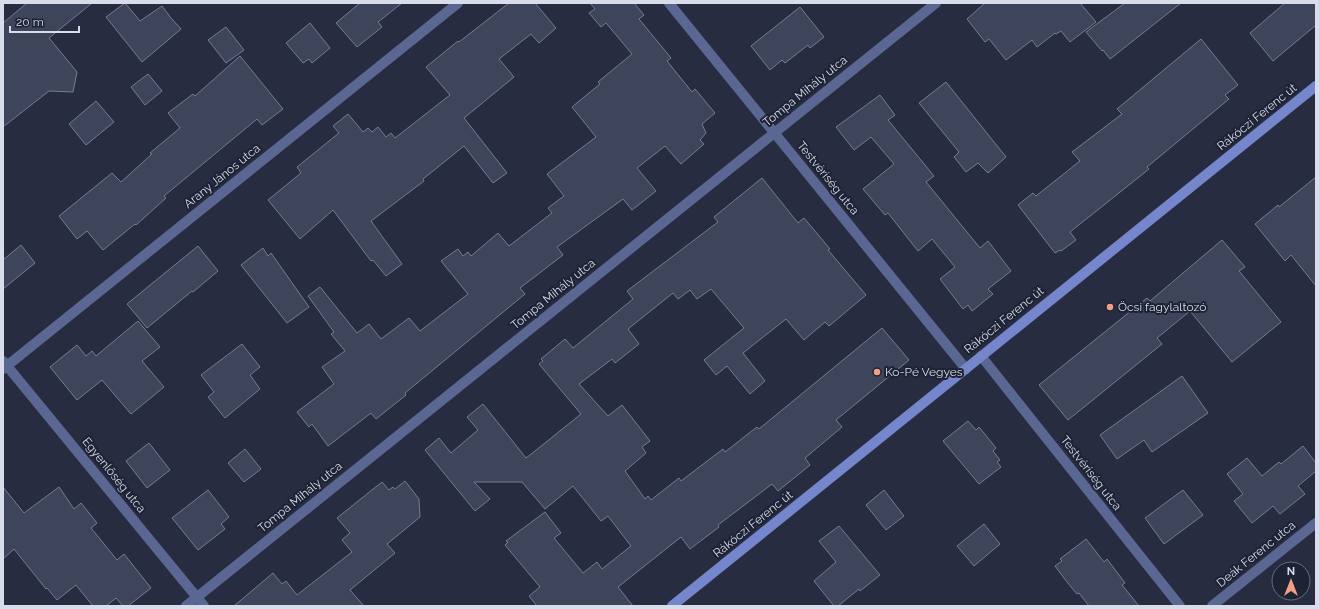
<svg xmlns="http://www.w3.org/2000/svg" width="1319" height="609" viewBox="0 0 1319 609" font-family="Raleway,sans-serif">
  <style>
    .building { fill: #3e4459; stroke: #757c93 }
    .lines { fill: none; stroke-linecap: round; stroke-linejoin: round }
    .street { stroke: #5b6793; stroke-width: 10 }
    .secondary { stroke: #7586cc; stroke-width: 10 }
    .poi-dot { fill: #f49e86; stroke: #1d2235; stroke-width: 1.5 }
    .labels { text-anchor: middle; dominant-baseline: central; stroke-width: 4; stroke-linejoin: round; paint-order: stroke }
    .street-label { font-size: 12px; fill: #d9ddeb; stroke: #1d2235 }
    .poi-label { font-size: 12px; fill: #d9ddeb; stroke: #1d2235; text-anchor: start }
  </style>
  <rect width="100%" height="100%" fill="#272c40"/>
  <g class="building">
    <path d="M27,3H92L49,38L77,72L73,92L49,91L3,127V23Z"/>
    <path d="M125,3L140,21L162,6L171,18L181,29L142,62L106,17Z"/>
    <path d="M360,3H402L378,22L382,27L357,47L336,23Z"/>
    <path d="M509,3H535L556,28L539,43L531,34L499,59L514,77L464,118L507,173L493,183L464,146L423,179L424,181L371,221L402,264L386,276L373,260L371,261L333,210L300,239L268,200L301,173L297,167L339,133L333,126L348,114L363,132L368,128L372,132L378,127L386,137L391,133L395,138L450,95L426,67L458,41L459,42Z"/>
    <path d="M590,3H634L644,15L639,19L671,58L667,61L692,92L695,89L715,113L702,124L706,133L700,140L704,144L681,164L665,146L637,168L656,191L632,210L623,199L557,247L563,255L520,288L525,294L405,393L406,395L376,419L371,413L328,446L312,424L309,427L297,412L334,384L322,367L345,351L331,334L334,332L308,296L320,287L357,333L369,324L381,339L409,318L420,331L468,294L441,261L458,249L463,256L468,252L471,256L498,233L509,246L552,213L548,208L564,196L547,174L596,137L572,107L600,84L598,82L632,54L606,23L601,27L589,13L595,9Z"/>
    <path d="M985,3H1080L1096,22L1070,42L1061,31L1056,34L1055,33L1037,47L1032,40L1006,60L989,39L985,42L967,19Z"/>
    <path d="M1125,3H1181L1110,59L1103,50L1102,51L1086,32Z"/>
    <path d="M1285,3H1316V25L1273,61L1250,33Z"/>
    <path d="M800,7L824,37L810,48L808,45L785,63L782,60L770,70L751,46Z"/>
    <path d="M310,23L330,48L312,63L309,59L303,63L286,43Z"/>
    <path d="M226,27L244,50L226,63L208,40Z"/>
    <path d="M1201,39L1238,85L1225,95L1229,99L1147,167L1149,169L1070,232L1076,240L1061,251L1060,250L1055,253L1018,205L1033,193L1036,196L1080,161L1072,152L1122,114L1117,109Z"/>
    <path d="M240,56L283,109L262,125L257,119L164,196L166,198L136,225L135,224L103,250L87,231L77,239L59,216L112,173L121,182L152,154L150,153L180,128L168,113L193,94L195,96Z"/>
    <path d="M148,74L162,91L145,105L131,87Z"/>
    <path d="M946,82L1006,157L988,173L978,163L966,172L954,157L959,152L919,103Z"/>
    <path d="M880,95L895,115L888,120L934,176L926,182L980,248L988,241L1011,271L988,289L993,294L972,311L968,305L963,309L940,279L955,267L932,239L918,251L888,213L885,215L863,189L894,164L871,137L854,150L836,127Z"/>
    <path d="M96,101L114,122L86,145L69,124Z"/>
    <path d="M1316,177V286L1291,255L1285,261L1255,224L1278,205L1279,207Z"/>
    <path d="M762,178L798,223L804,218L830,249L828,250L866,295L829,326L825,322L804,340L786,319L743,353L765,381L750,394L727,366L716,375L704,360L744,328L711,289L697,299L690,290L678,299L673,293L628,329L639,344L615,363L612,359L579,384L608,416L622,405L650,441L642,447L646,453L625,471L645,499L648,496L651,500L679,478L681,481L723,449L725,452L757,427L759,429L882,328L909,360L836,420L842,427L805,458L810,465L778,491L772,484L718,525L719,527L690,549L681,537L618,587L633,606H537L529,596L540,587L505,545L508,542L506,541L545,512L561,533L554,538L583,573L597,562L602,569L631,546L608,516L601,521L573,486L545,509L522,482H474L490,499L475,511L425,450L439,438L451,453L478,430L467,417L483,404L526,458L540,447L581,414L539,364L543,361L541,359L565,339L573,348L633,299L627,291L718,222L714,217Z"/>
    <path d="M1222,240L1245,267L1239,271L1281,322L1232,362L1190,311L1157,338L1162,344L1068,420L1039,385L1147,298L1150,301Z"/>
    <path d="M21,245L35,263L3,289V260Z"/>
    <path d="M198,246L218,271L193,292L192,291L147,328L127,304Z"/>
    <path d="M263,248L268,256L271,253L309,307L287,323L241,265Z"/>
    <path d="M138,321L160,347L142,361L164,387L131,414L102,380L77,400L50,367L77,345L86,356L92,351L96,356Z"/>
    <path d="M242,344L260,367L250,375L260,389L225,418L208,397L214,392L201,375Z"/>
    <path d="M1182,376L1208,413L1152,452L1144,440L1117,459L1100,435Z"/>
    <path d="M968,421L976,430L979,427L996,448L993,451L1000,460L997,462L1001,467L979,484L943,441Z"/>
    <path d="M149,443L170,470L147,488L126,461Z"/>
    <path d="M1303,446L1316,463V471L1298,486L1305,494L1280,514L1273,506L1252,523L1234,501L1243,494L1227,474L1247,458L1262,476L1279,462L1281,464Z"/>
    <path d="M245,449L261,469L244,482L228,463Z"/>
    <path d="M405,481L419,499L420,517L387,544L395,553L350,590L364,606H234L273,573L282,584L286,581L297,595L352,552L342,540L350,533L337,518L382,482L389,490L393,487L395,489Z"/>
    <path d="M3,487L24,513L59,487L74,509L81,503L97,523L91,528L117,560L124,554L151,588L128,606H123L116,598L106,606H93L76,585L57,600L47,588L46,589L14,549L3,559Z"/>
    <path d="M208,490L229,517L221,524L225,529L198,550L172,518Z"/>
    <path d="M884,490L904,516L886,530L866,505Z"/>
    <path d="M1183,490L1203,515L1164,544L1145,518Z"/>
    <path d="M984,524L1000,544L974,566L957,546Z"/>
    <path d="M839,526L880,575L860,591L859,589L838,606H834L814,581L836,562L819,541Z"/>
    <path d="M1086,539L1104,562L1107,559L1125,583L1122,585L1139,606H1089L1079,593L1077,594L1067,582L1055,566L1062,561L1060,559Z"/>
  </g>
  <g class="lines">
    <g class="street">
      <path d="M669,3L966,369"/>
      <path d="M981,356L1180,606"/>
      <path d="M3,361L204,606"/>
      <path d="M3,369L458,3"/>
      <path d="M186,606L936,3"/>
      <path d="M1212,606L1316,523"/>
    </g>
    <path class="secondary" d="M672,606L1316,86"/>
  </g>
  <g class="poi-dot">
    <circle cx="1110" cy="307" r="4"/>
    <circle cx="877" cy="372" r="4"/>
  </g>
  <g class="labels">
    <g class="street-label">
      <text transform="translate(805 91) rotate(-39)">Tompa Mihály utca</text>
      <text transform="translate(1257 117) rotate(-39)">Rákóczi Ferenc út</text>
      <text transform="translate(222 176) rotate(-39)">Arany János utca</text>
      <text transform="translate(828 178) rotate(51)">Testvériség utca</text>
      <text transform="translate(553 294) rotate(-39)">Tompa Mihály utca</text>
      <text transform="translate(1004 320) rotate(-39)">Rákóczi Ferenc út</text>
      <text transform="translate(1091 473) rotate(52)">Testvériség utca</text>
      <text transform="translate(114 475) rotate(51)">Egyenlőség utca</text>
      <text transform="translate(300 497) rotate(-39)">Tompa Mihály utca</text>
      <text transform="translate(753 524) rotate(-39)">Rákóczi Ferenc út</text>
      <text transform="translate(1256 554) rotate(-39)">Deák Ferenc utca</text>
    </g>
    <g class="poi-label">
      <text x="1118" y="307">Öcsi fagylaltozó</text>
      <text x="885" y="372">Ko-Pé Vegyes</text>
    </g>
  </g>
  <rect width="1319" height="609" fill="none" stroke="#d9ddeb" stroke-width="8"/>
  <g transform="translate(1291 581)"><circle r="19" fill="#1d2235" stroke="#686d7e"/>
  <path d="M0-3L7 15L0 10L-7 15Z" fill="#f49e86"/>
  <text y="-6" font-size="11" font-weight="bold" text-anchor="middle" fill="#d9ddeb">N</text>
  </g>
  <path d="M10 26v6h69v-6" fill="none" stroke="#d9ddeb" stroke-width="2"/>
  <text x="16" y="26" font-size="12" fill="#d9ddeb" stroke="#1d2235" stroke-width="3" paint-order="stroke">20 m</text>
</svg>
